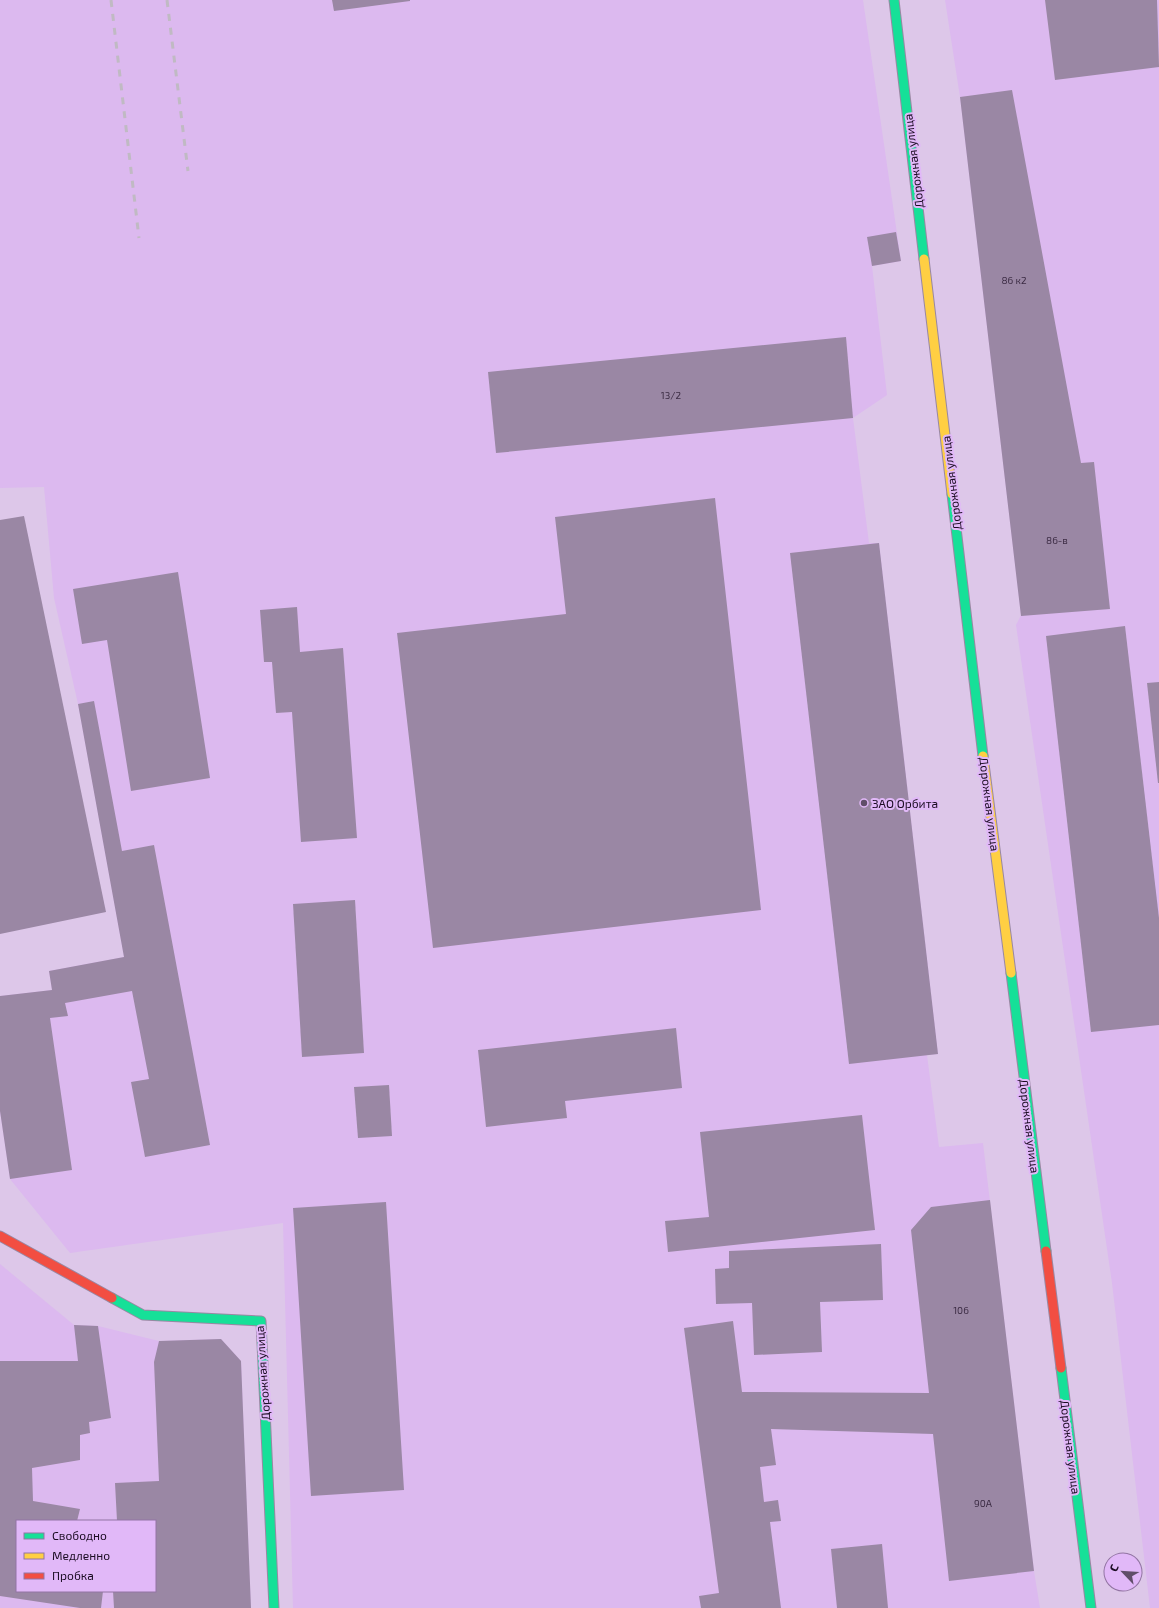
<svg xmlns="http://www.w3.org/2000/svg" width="1159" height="1608" viewBox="0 0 1159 1608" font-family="'Exo 2',sans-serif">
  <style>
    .built { fill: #dcb9ef; fill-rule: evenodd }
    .building { fill: #9a87a4 }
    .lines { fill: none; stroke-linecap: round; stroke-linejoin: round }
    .fast-casing { stroke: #9988a3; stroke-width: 11 }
    .slow-casing { stroke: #9988a3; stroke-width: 11 }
    .jam-casing { stroke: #9988a3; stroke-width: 11 }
    .fast { stroke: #16e098; stroke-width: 9 }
    .slow { stroke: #ffcf43; stroke-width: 9 }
    .jam { stroke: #f24e42; stroke-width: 9 }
    .rail { stroke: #c0bac3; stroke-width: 3; stroke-dasharray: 7 7; stroke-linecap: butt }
    .poi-dot { fill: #604e69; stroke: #e1b8f8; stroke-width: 1.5 }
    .labels { text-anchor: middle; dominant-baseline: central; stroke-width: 4; stroke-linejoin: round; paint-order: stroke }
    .number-label { font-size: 10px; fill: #3c2c44 }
    .street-label { font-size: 12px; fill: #1c0d24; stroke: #e1b8f8 }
    .poi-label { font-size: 12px; fill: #1c0d24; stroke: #e1b8f8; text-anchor: start }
  </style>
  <rect width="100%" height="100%" fill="#ddc7e9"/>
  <g class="built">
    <path d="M0,0H863L901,261L872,266L887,395L853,418L869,543H879L938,1054L927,1055L939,1147L983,1143L1034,1571L1040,1608H293L283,1223L70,1253L10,1179L0,1111V996L52,990L49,971L124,957L78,704L54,598L44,487L0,488Z"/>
    <path d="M945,0H1159V1608H1150L1112,1283L1016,625L1021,615L960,97Z"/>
    <path d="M0,1264L74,1325L98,1326L159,1341L221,1339L241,1361L251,1608H0ZM17,1521H155V1591H17Z"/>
  </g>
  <g class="building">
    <path d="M332,0H410V1L334,11Z"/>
    <path d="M1045,0H1157L1159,67L1055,80Z"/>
    <path d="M1012,90L1081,463L1094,462L1110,609L1021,616L960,97Z"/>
    <path d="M896,232L901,261L872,266L867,237Z"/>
    <path d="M846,337L853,418L496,453L488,372Z"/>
    <path d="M715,498L761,910L433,948L397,633L566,614L555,517Z"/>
    <path d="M24,516L106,912L0,934V520Z"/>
    <path d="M879,543L938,1054L849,1064L790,553Z"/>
    <path d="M178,572L210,778L131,791L107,640L82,644L73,589Z"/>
    <path d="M297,607L300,652L343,648L357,838L301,842L292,712L276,713L272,662H264L260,610Z"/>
    <path d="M1125,626L1159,918V1025L1091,1032L1046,636Z"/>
    <path d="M1159,682V783H1158L1147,683Z"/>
    <path d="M94,701L122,851L154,845L210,1145L145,1157L131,1082L149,1079L132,991L65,1003L68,1016L50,1018L72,1170L10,1179L0,1111V996L52,990L49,971L124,957L78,704Z"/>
    <path d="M355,900L364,1053L302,1057L293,904Z"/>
    <path d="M676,1028L682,1088L565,1101L567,1118L486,1127L478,1050Z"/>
    <path d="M389,1085L392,1136L358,1138L354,1087Z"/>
    <path d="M862,1115L875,1230L668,1252L665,1221L709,1217L700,1132Z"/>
    <path d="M990,1200L1034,1571L949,1581L933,1434L771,1429L776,1465L760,1467L764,1502L778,1500L781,1521L770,1522L781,1608H701L699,1596L719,1593L684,1328L733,1321L742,1392L929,1393L911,1230L931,1207Z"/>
    <path d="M386,1202L404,1490L311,1496L293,1208Z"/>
    <path d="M881,1244L883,1300L820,1302L822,1352L754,1355L752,1303L716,1304L715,1269L729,1268V1251Z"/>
    <path d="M74,1325L98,1326L111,1418L89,1422L90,1433L80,1435V1460L32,1468L33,1501L80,1509L77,1521H17V1591H103L101,1608H80L0,1596V1361H78Z"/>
    <path d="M221,1339L241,1361L251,1608H114L113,1591H155V1521H117L115,1483L159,1481L154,1362L159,1341Z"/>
    <path d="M882,1544L888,1608H837L831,1549Z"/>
  </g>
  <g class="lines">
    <defs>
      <g id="fast">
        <path d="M894,0L924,259"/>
        <path d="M952,494L983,756"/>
        <path d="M1011,973L1046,1251"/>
        <path d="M112,1298L143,1315L261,1321L274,1608"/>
        <path d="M1061,1368L1091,1608"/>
      </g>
      <g id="slow">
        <path d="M924,259L952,494"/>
        <path d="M983,756L1011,973"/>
      </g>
      <g id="jam">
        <path d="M0,1236L112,1298"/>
        <path d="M1046,1251L1061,1368"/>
      </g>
    </defs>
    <use href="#fast" class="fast-casing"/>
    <use href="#slow" class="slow-casing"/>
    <use href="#jam" class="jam-casing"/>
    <use href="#fast" class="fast"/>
    <use href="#slow" class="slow"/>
    <use href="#jam" class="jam"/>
    <g class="rail">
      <path d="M111,0L139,238"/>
      <path d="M167,0L188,171"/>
    </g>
  </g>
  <circle class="poi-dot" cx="864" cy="803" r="4"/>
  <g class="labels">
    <g class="number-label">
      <text x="1014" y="280">86 к2</text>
      <text x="671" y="395">13/2</text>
      <text x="1057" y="540">86-в</text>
      <text x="961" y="1310">106</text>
      <text x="983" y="1503">90А</text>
    </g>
    <g class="street-label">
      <text transform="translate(913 161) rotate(-97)">Дорожная улица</text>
      <text transform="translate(951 483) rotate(-97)">Дорожная улица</text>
      <text transform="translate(990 804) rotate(83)">Дорожная улица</text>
      <text transform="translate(1030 1126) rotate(83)">Дорожная улица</text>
      <text transform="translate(262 1373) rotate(-94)">Дорожная улица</text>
      <text transform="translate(1071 1447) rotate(83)">Дорожная улица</text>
    </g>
    <g class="poi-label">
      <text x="872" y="803">ЗАО Орбита</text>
    </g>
  </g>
  <rect x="16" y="1520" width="140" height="72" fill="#e1b8f8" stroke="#9274a3"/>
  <rect x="24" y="1533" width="20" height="6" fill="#16e098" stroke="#9274a3"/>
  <text x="52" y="1540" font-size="12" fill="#1c0d24">Свободно</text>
  <rect x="24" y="1553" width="20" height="6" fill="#ffcf43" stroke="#9274a3"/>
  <text x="52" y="1560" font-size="12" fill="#1c0d24">Медленно</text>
  <rect x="24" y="1573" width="20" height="6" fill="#f24e42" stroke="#9274a3"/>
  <text x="52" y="1580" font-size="12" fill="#1c0d24">Пробка</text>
  <g transform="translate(1123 1572) rotate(295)"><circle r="19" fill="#e1b8f8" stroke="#9274a3"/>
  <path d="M0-3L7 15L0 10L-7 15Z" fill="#604e69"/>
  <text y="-6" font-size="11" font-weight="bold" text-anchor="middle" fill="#1c0d24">С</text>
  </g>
</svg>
